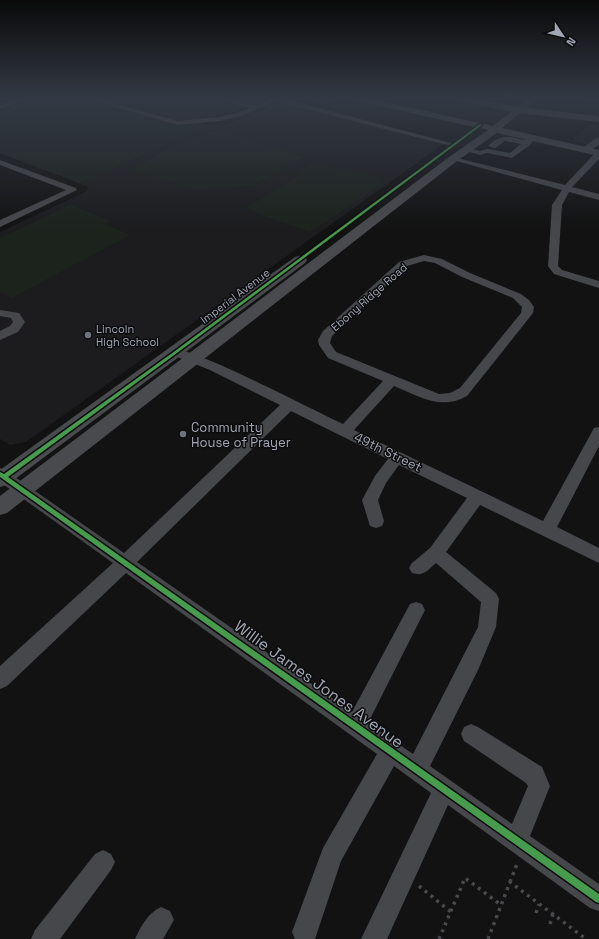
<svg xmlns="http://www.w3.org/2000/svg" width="599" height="939" viewBox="0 0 599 939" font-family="'Space Grotesk',sans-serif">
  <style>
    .built { fill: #1c1c1e }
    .green { fill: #1c221c }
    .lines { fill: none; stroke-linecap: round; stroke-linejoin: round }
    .path { stroke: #47494d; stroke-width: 3.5; stroke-dasharray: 3 4.5; stroke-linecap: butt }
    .minor { fill: #46474b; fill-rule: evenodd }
    .major { fill: #484a4d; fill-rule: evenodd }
    .highway { fill: #49494c; fill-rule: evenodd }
    .cycleway-casing { stroke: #0c0c0e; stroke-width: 3 }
    .cycleway { fill: #469c4c; fill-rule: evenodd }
    .poi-dot { fill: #6f737b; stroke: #0c0c0e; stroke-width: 1.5 }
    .labels { text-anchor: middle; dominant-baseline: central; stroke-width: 3; stroke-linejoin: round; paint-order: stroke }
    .far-street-label { font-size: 11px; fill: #a1a7b4; stroke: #0c0c0e }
    .far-poi-label { font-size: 11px; fill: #a1a7b4; stroke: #0c0c0e; text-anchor: start }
    .poi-label { font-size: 13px; fill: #a1a7b4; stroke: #0c0c0e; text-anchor: start }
    .street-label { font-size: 13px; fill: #a1a7b4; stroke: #0c0c0e }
    .near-street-label { font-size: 16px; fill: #a1a7b4; stroke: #0c0c0e }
  </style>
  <rect width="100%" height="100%" fill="#121212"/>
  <g class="built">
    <path d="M39,98H269L237,112L206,114L199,117V119L201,122L209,125H226L280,102L445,143L26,442L10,445L0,439V232L85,192L89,188L86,186L0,153V111Z"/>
    <path d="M589,124L599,125V147L572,141Z"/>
  </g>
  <g class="green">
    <path d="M39,98H75L162,123L175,125L192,123L201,129L80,183L0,153V111Z"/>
    <path d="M224,131L305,157L253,185L198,190L131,168L159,155L156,154L208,132Z"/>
    <path d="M311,164L317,166L323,164L357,174L360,172L385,179L381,182L385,183L310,232L264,216L246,208L304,172L300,171Z"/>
    <path d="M71,205L111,221L105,224L130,235L12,298L0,292V238Z"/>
  </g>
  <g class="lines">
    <g class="path">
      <path d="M510,882L517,864"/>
      <path d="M419,886L451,912"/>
      <path d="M536,913L539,904"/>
      <path d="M550,924L553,914"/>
      <path d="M439,939L465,878L501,905"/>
      <path d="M488,939L510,882L586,939"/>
    </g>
    <g class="minor">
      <path d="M21,98H30L0,109V105Z"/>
      <path d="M85,98H94L178,121L219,117L240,112L250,108L216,99L215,98C229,98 245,105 256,105C264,104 270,98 280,98L459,145L455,147L275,101L242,116L219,121L178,125Z"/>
      <path d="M305,98L327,100L333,98H342L327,104Z"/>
      <path d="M529,135L536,137L530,145L512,158L487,153L480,155L463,150L467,148L480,151L487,149L510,153L521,144L505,141L495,148L488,146C499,134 511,136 524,140Z"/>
      <path d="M596,138H599V144L589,152H583V148Z"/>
      <path d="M596,152H599V159L572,187L599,194V200L569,192L562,205L558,266L562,270L599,281V288L554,274L548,266L552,205L562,190L449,159L453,157L565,185Z"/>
      <path d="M0,160L76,188L77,190L0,227V220L66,190L0,165Z"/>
      <path d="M424,255L442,259L470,273L521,294L529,300L534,307L533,313L467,396C440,411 419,396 394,386L354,430L543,521L594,428L599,427V446L557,527L599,548V563L480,505L446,552L496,593L499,599L496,627L478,670L430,766L512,824L528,786L526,783L464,741L461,734L464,727L471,724L478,727L542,767L550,786L530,836L599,884V911L590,908L448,805L387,939H361L431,793L394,766L341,861L315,939H295L292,932L323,848L377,754L126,573L7,686L0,689V666L113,563L0,482V468L5,470L124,553L280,405L210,370L172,355L170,352L172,349C189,345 319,413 343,424L383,381L328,358L319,345L318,340L323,331L399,262ZM424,261L435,263L462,277L513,298L522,307L521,313L460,388L450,393L439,394L336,352L330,343L332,336L407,266ZM291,411L388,459L375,476L362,500L370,526L376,528L382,526L384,521L378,500L386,483L399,465L467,498L430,548L412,563L409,568L412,573C423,577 428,570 436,563L481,602L478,627L413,754L368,723L422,616L425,610L422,604L416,602L410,604L352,712L137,562Z"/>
      <path d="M0,310L19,313L25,322L18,332L0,340V331L10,326L13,322L11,318L0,316Z"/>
      <path d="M103,850L111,854L115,862L111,870L60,939H31L35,930L95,854Z"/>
      <path d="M161,907L170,911L174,920L163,939H135C141,926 148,913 161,907Z"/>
    </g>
    <g class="major">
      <path d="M353,98H367L493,126L529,98H538L502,128L599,150V156L497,133L457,161L7,513L0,515V496L449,157L488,130L357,101Z"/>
      <path d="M300,256L305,257L307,260L305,263L7,485L0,487V470L295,257Z"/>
    </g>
    <g class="highway">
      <path d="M456,98H473L518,107L599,116V122L518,113L461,101Z"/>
      <path d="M578,98H599V102L583,101Z"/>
    </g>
    <defs>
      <path id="cycleway" d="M480,124L482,125L177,353L8,477L599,894V903L596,902L0,477V472L4,474L175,351Z"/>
    </defs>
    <use href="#cycleway" class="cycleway-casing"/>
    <use href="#cycleway" class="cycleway"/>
  </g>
  <linearGradient id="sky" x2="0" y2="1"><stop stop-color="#0a0a0a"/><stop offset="0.43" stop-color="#333944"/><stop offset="1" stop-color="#333944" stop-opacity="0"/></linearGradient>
  <rect width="599" height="229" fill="url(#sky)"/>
  <g class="poi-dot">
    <circle cx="88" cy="335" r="4"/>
    <circle cx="183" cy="434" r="4"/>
  </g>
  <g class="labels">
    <g class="far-street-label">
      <text transform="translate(235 296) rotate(-37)">Imperial Avenue</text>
      <text transform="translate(369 297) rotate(-41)">Ebony Ridge Road</text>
    </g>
    <g class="far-poi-label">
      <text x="96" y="329">Lincoln<tspan x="96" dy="13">High School</tspan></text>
    </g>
    <g class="poi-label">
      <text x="191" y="427">Community<tspan x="191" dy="15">House of Prayer</tspan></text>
    </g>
    <g class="street-label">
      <text transform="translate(388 452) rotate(26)">49th Street</text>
    </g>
    <g class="near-street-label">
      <text transform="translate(319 684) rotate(36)">Willie James Jones Avenue</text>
    </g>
  </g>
  <g transform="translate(563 36) rotate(125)" stroke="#0c0c0e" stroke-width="3" paint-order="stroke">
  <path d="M0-3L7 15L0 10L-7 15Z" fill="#a1a7b4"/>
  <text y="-6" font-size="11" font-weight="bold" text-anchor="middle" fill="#a1a7b4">N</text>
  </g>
</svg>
